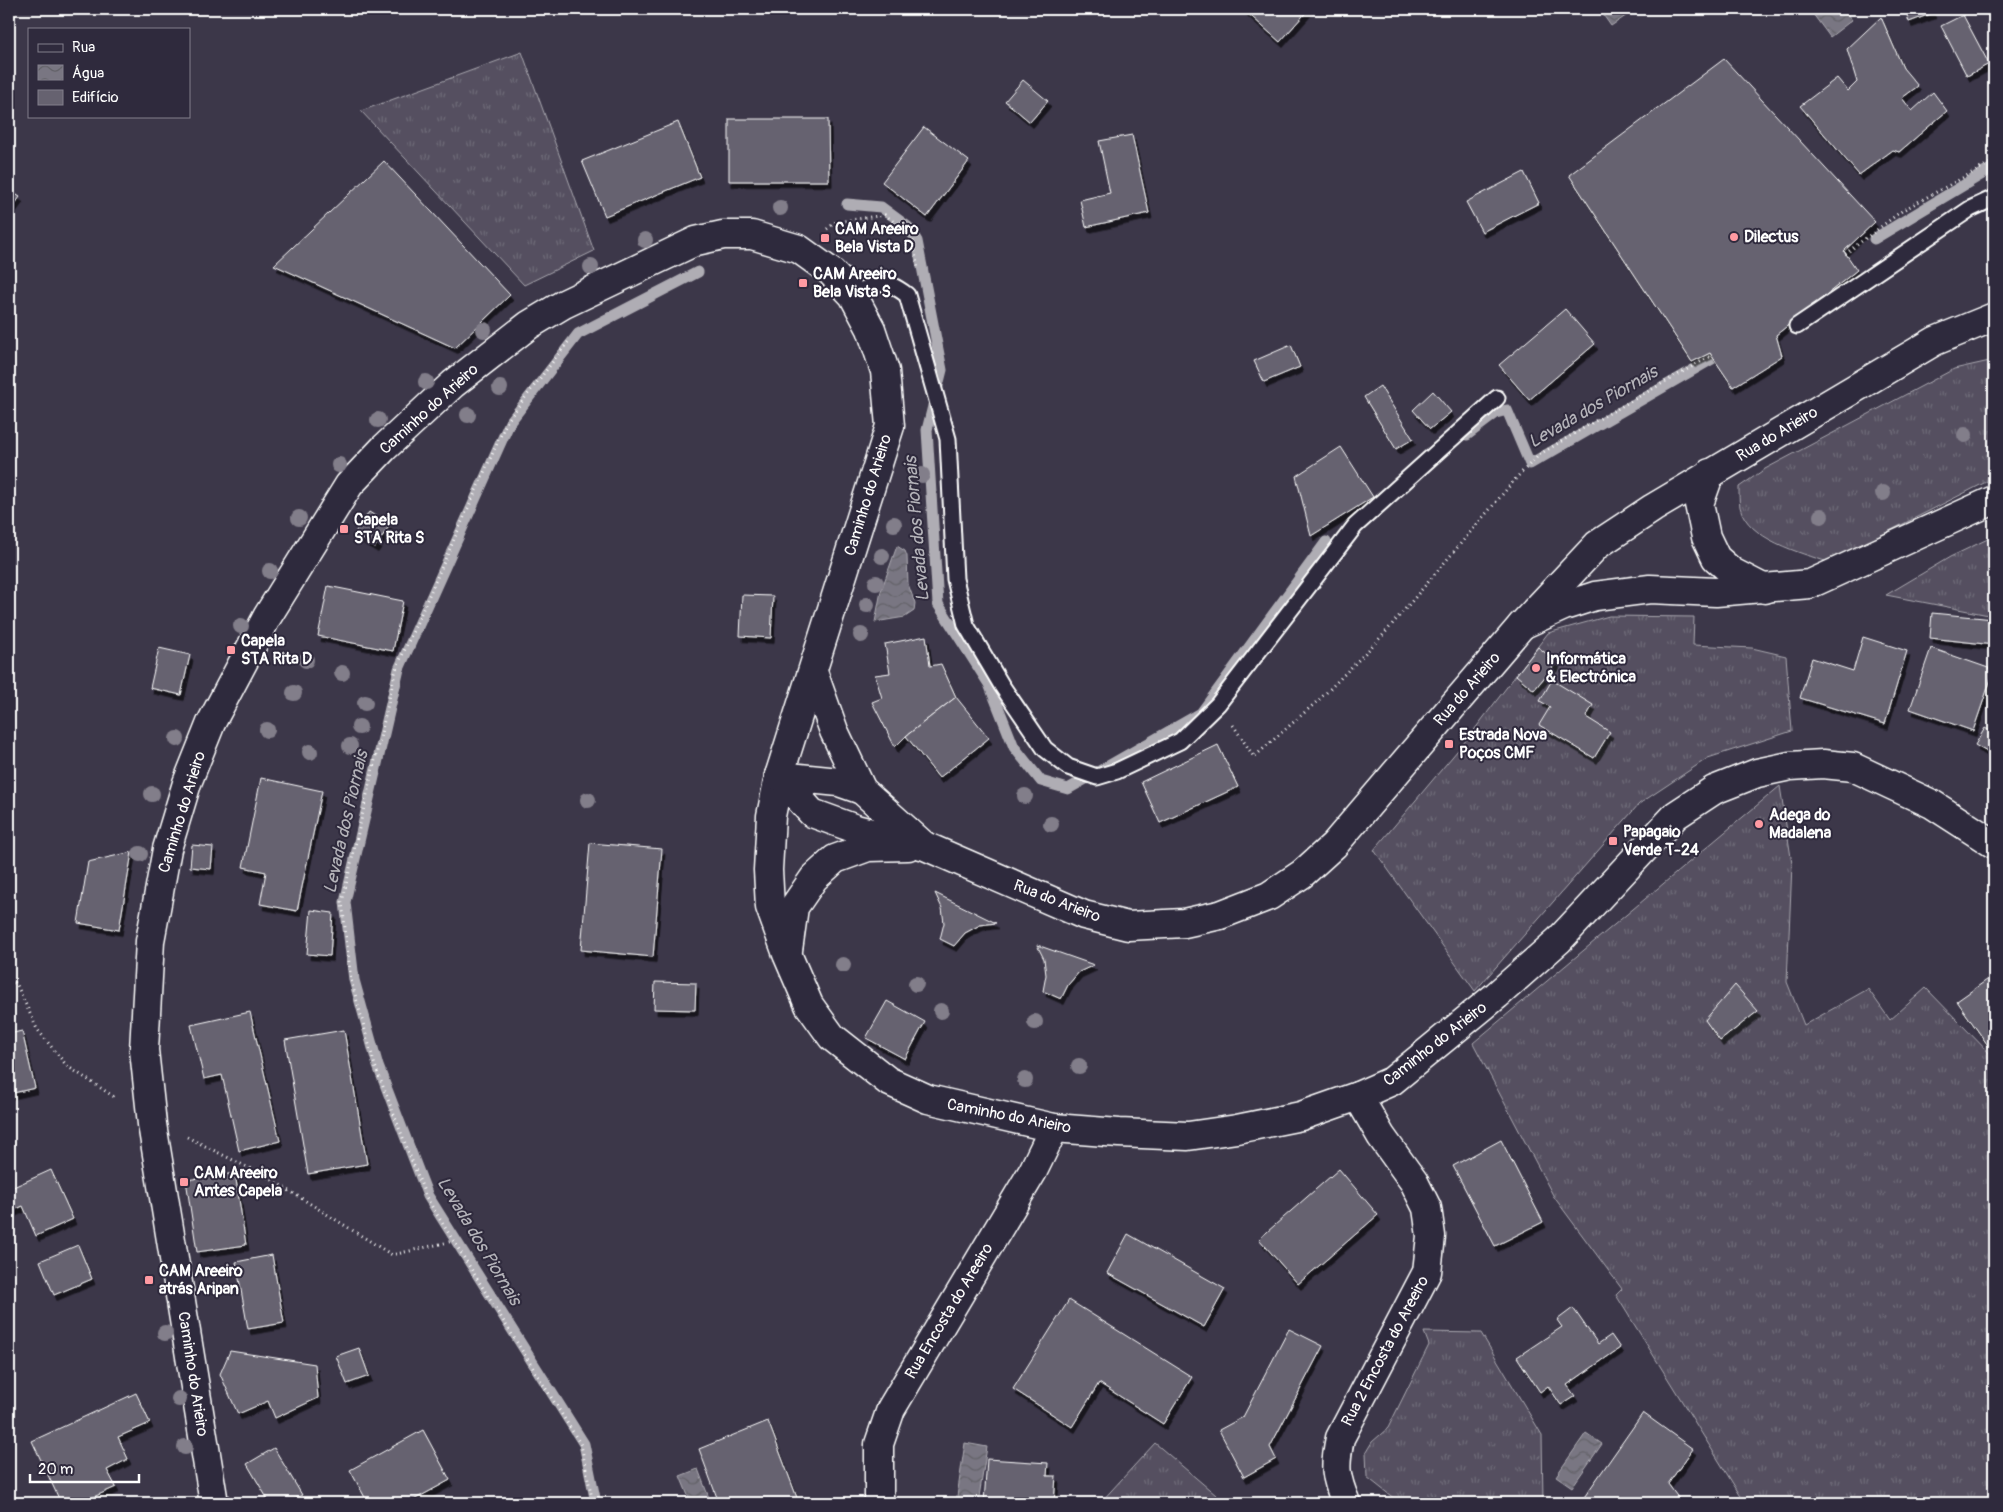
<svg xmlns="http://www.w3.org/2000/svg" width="2003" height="1512" viewBox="0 0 2003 1512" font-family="Pangolin,sans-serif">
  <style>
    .grass { fill: url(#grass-tufts); stroke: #aaa8b0 }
    .water { fill: url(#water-waves); stroke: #afadb4 }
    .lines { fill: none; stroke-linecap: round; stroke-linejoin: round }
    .stream { stroke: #afadb4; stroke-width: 11 }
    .building { fill: #666270; stroke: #fff; filter: url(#shadow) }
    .lane-casing { stroke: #fff; stroke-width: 19 }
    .street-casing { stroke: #fff; stroke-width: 31 }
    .secondary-casing { stroke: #fff; stroke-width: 31 }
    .highway-casing { stroke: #fff; stroke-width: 31 }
    .path { stroke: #fff; stroke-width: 3; stroke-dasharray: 1 4; stroke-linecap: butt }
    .lane { stroke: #2f2a3d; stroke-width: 15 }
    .street { stroke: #2f2a3d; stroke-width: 28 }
    .secondary { stroke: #2f2a3d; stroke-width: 28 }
    .highway { stroke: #2f2a3d; stroke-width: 28 }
    .tree { fill: #827e8a }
    .poi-dot { fill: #ff9aa2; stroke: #2f2a3d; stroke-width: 2 }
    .labels { text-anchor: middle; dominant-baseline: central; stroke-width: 4; stroke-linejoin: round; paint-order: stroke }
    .poi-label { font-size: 16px; font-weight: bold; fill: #fff; stroke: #2f2a3d; text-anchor: start }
    .street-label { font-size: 16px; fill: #fff; stroke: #2f2a3d }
    .water-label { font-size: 18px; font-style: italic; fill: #b5b4ba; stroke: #2f2a3d }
  </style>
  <defs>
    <pattern id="grass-tufts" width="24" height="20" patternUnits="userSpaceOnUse" patternTransform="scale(1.25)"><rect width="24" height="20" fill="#555060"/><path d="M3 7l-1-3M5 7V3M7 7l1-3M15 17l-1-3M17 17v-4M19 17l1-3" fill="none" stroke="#6e6a78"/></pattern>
    <pattern id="water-waves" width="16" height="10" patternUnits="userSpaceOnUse" patternTransform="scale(1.25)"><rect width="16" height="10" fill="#797682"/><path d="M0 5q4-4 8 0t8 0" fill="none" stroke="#626167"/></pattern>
    <filter id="shadow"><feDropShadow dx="3" dy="5.5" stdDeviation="0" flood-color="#0009"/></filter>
  </defs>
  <rect width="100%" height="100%" fill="#3c3749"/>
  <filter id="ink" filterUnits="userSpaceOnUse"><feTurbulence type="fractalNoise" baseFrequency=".02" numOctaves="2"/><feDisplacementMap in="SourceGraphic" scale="10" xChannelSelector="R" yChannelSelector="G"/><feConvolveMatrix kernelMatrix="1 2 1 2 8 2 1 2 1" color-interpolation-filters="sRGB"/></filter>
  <g filter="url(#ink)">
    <g class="grass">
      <path d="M522,52L594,251L524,285L361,111Z"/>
      <path d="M1994,360V478L1828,562C1801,553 1747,539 1740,507C1739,501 1739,494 1739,487L1765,469L1954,369Z"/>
      <path d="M1994,536V616L1886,595L1950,557Z"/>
      <path d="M1609,616L1694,617L1693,645L1752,648L1786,656L1792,731L1708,758L1639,804L1475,991L1374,850L1468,738L1548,633Z"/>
      <path d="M1780,786L1792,864L1787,982L1804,1025L1868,989L1890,1020L1926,988L1994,1058V1503H1745L1616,1295L1622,1289L1554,1197L1473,1043Z"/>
      <path d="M1424,1332L1481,1333L1542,1435L1543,1503H1400L1367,1477L1366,1452L1372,1442L1388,1428L1429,1345Z"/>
      <path d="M1155,1443L1216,1495L1225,1503H1100Z"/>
    </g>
    <g class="water">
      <path d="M1599,9H1636L1611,26Z"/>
      <path d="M1812,9H1850L1846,13L1852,20L1830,37L1810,10Z"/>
      <path d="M897,546L905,551L907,556L908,584L915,603L914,611L905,617L875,622L881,591Z"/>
      <path d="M1586,1433L1602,1444L1572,1487L1556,1476Z"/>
      <path d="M965,1443L987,1447L978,1503H956Z"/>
      <path d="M698,1469L711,1503H691L680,1476Z"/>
    </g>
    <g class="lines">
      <g class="stream">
        <path d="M847,204L881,207L908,227L917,241L942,370L927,430L938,604L989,684L1014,747L1041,781L1068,789L1201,713L1326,542"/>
        <path d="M1874,239L1994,167"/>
        <path d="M1467,435L1496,413L1507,410L1530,464L1726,351"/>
        <path d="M596,1503L584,1444L428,1196L378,1066L354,980L345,902L399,669L510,422L578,334L698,272"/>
      </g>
    </g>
    <g class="building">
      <path d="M1243,9H1309L1280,42Z"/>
      <path d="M1905,9H1931L1933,13L1909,22Z"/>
      <path d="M1963,15L1989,64L1967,76L1941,26Z"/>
      <path d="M1881,17L1903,68L1918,86L1902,98L1912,111L1933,92L1947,111L1899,152L1893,150L1859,175L1800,106L1837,78L1848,91L1857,82L1847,49Z"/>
      <path d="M1724,59L1875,222L1844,251L1857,270L1776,335L1782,356L1733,387L1710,353L1692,362L1569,175Z"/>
      <path d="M1023,80L1048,101L1030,122L1005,101Z"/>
      <path d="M729,119H828L829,181H729Z"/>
      <path d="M678,122L700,177L605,216L582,161Z"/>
      <path d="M924,127L969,161L927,217L882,182Z"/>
      <path d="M1132,135L1149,213L1086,227L1080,200L1110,193L1099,141Z"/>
      <path d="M384,161L510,295L455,348L274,265Z"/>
      <path d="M1524,172L1539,203L1482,232L1466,202Z"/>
      <path d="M9,190L20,197L9,212Z"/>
      <path d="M1565,309L1595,344L1529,400L1499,365Z"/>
      <path d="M1291,345L1300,367L1264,382L1254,361Z"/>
      <path d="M1380,386L1413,439L1396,449L1364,397Z"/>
      <path d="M1433,391L1451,412L1430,429L1413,410Z"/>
      <path d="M1341,447L1373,497L1311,536L1296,476Z"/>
      <path d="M369,512L390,525L375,547L354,534Z"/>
      <path d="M328,586L403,601L393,651L318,636Z"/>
      <path d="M742,595L773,596L771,638L740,636Z"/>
      <path d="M1932,613L1994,619V645L1930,638Z"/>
      <path d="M926,636L930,666L941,664L956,697L906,736L895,747L872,702L882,698L875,675L890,673L885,644Z"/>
      <path d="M1863,637L1907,651L1885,724L1800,698L1812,658L1853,671Z"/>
      <path d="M1538,647L1557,662L1534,690L1516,675Z"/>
      <path d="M159,648L190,655L181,695L150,688Z"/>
      <path d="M1931,648L1994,670L1973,731L1910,709Z"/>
      <path d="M1552,680L1593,705L1586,717L1610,732L1594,758L1539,725L1550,707L1540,701Z"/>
      <path d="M956,697L989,738L939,778L906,736Z"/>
      <path d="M1985,728L1994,733V756L1975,745Z"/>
      <path d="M1218,745L1238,787L1160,823L1141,782Z"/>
      <path d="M261,778L322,791L297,911L260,904L266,872L243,867Z"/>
      <path d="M590,843L662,849L653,957L581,950Z"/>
      <path d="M192,845L213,847L211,869L190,867Z"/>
      <path d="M132,852L119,930L78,923L88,862Z"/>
      <path d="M935,893L996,923L980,925L965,933L954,946L940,939L944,923L942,908Z"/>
      <path d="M311,910L333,913L330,956L307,954Z"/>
      <path d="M1037,945L1094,965L1079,972L1068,985L1061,999L1043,991L1046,975L1044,959Z"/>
      <path d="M1994,975V1054L1957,1001Z"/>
      <path d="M655,982L696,983L695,1010L654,1009Z"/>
      <path d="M1735,985L1758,1011L1720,1041L1705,1020Z"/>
      <path d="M887,1001L925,1022L905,1059L866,1038Z"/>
      <path d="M250,1012L280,1141L239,1151L222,1075L204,1079L191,1025Z"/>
      <path d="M344,1030L367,1164L308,1174L285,1040Z"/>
      <path d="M22,1031L35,1088L9,1094V1034Z"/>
      <path d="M1501,1140L1543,1222L1495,1246L1453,1166Z"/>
      <path d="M1339,1169L1378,1215L1298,1284L1259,1239Z"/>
      <path d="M51,1170L73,1219L36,1236L23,1206L12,1211L9,1203V1189Z"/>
      <path d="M235,1173L246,1245L197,1252L186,1180Z"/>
      <path d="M1128,1234L1225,1289L1204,1327L1107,1273Z"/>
      <path d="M78,1245L92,1279L54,1295L40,1261Z"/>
      <path d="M272,1255L284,1323L248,1329L236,1262Z"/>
      <path d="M1069,1300L1192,1377L1163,1424L1099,1383L1072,1427L1013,1389Z"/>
      <path d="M1573,1308L1598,1344L1611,1335L1620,1348L1567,1385L1575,1396L1561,1405L1548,1386L1540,1392L1517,1357L1562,1327L1557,1320Z"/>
      <path d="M1289,1329L1323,1346L1270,1447L1276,1459L1244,1477L1219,1430L1243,1417Z"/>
      <path d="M359,1348L369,1376L347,1384L336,1356Z"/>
      <path d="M230,1351L315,1364L318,1398L275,1418L268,1401L238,1414L220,1374Z"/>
      <path d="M136,1393L150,1423L118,1437L128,1459L107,1470L116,1487L80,1503H61L32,1441Z"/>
      <path d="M1643,1413L1693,1449L1668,1484L1682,1503H1580Z"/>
      <path d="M768,1421L799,1503H719L699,1449Z"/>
      <path d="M423,1430L450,1480L408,1503H368L350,1470Z"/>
      <path d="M274,1448L302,1495L287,1503H270L247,1464Z"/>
      <path d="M987,1459L1048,1463L1047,1476H1056L1054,1503H984Z"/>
    </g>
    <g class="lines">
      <defs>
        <g id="lane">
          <path d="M853,295C879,282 883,277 907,295L948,439L955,579L966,625L1002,686L1045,749L1068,767L1097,777L1117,771L1180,741L1218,704L1355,526L1497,398"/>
          <path d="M1797,326L1970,209L1994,198"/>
        </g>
        <g id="street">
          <path d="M779,776L771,816L768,870L770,907L787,954L809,1005L832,1037L888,1081L928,1099L1054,1128L1119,1133L1188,1136L1237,1129L1301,1116L1358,1096L1392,1081L1497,995L1559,940L1676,815L1714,790L1757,773L1790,766L1823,764L1853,767L1932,804L1994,844"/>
          <path d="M788,950L794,907L814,878L835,859L868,847L908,846"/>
          <path d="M879,1503V1444L891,1409L1033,1171L1054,1128"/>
          <path d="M1346,1503C1335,1476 1334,1467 1340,1438L1427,1272L1431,1236L1427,1208L1414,1182L1381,1136L1358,1096"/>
        </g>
        <g id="secondary">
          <path d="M813,672L834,731L862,790L922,844"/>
          <path d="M779,776L812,813L856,829L925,846L1084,915L1128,926L1184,923L1220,915L1269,896L1302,874L1334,845L1522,625L1597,545L1653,508L1935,341L1994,317"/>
          <path d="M779,776L839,782L862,790"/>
          <path d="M214,1503L152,1124L144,1050L150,941L167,849L187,783L211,723L267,617L349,485L384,448L453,384L529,325L564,304L696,241L723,235H752L799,249L831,272L853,295L871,329L885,371L890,426L779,776"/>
        </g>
        <g id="highway">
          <path d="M1710,473L1699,504L1706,537L1716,558L1732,572L1765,589"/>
          <path d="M1522,625L1564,606L1595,596L1650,589L1716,592L1810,584L1994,500"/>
        </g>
      </defs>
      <use href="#lane" class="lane-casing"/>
      <use href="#street" class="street-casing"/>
      <use href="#secondary" class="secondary-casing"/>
      <use href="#highway" class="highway-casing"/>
      <g class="path">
        <path d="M827,229L836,222L885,215L912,236L918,269"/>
        <path d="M1845,254L1903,210L1994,161"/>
        <path d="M568,342L507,421L396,669L342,902L351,980L375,1066L426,1197L581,1445L593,1503"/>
        <path d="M1233,725L1254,757L1321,698L1384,634L1518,476L1540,454L1595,421L1711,356"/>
        <path d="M9,982L16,983L37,1029L67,1066L116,1098"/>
        <path d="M187,1137L269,1178L392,1255L453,1241"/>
      </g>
      <use href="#lane" class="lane"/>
      <use href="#street" class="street"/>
      <use href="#secondary" class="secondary"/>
      <use href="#highway" class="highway"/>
    </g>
    <g class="tree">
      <circle cx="780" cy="208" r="8"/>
      <circle cx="645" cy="240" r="8"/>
      <circle cx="591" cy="267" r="8"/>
      <circle cx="484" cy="330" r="8"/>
      <circle cx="426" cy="382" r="8"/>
      <circle cx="500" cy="388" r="8"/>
      <circle cx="468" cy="415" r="8"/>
      <circle cx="378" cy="420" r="8"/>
      <circle cx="1965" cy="435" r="8"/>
      <circle cx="339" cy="465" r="8"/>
      <circle cx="922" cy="475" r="8"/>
      <circle cx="1883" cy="493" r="8"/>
      <circle cx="1821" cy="516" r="8"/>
      <circle cx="299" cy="518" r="8"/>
      <circle cx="894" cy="524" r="8"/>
      <circle cx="882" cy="556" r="8"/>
      <circle cx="270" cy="571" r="8"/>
      <circle cx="876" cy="583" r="8"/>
      <circle cx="867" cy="605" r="8"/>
      <circle cx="241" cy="626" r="8"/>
      <circle cx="861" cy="635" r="8"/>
      <circle cx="306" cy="660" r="8"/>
      <circle cx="342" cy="673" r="8"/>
      <circle cx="294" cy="693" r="8"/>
      <circle cx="365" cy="703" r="8"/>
      <circle cx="359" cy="727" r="8"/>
      <circle cx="267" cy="730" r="8"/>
      <circle cx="177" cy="739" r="8"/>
      <circle cx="350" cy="746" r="8"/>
      <circle cx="310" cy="752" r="8"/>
      <circle cx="152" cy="794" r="8"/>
      <circle cx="1025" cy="796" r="8"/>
      <circle cx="588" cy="800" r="8"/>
      <circle cx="1051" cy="824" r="8"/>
      <circle cx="140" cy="854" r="8"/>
      <circle cx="843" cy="965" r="8"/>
      <circle cx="916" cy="984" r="8"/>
      <circle cx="941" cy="1011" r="8"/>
      <circle cx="1035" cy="1022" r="8"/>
      <circle cx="1079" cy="1066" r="8"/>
      <circle cx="1025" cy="1080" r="8"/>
      <circle cx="165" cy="1333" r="8"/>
      <circle cx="179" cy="1399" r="8"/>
      <circle cx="185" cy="1447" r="8"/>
    </g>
  </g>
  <g class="poi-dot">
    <circle cx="1734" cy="237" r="5"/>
    <rect x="820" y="233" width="10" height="10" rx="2.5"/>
    <rect x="798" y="278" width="10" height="10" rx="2.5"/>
    <rect x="339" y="524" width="10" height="10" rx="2.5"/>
    <rect x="226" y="645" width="10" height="10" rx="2.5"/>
    <circle cx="1536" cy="668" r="5"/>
    <rect x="1444" y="739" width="10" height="10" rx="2.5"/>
    <circle cx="1759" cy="824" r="5"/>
    <rect x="1608" y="836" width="10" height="10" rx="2.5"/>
    <rect x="179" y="1177" width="10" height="10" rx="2.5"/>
    <rect x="144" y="1275" width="10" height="10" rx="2.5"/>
  </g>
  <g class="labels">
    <g class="poi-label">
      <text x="835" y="229">CAM Areeiro<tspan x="835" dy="18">Bela Vista D</tspan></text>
      <text x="1744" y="237">Dilectus</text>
      <text x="813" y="274">CAM Areeiro<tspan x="813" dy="18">Bela Vista S</tspan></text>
      <text x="354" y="520">Capela<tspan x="354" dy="18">STA Rita S</tspan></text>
      <text x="241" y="641">Capela<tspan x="241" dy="18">STA Rita D</tspan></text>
      <text x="1546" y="659">Informática<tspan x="1546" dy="18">&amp; Electrónica</tspan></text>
      <text x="1459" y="735">Estrada Nova<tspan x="1459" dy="18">Poços CMF</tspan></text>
      <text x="1769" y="815">Adega do<tspan x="1769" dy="18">Madalena</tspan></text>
      <text x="1623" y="832">Papagaio<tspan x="1623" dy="18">Verde T-24</tspan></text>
      <text x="194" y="1173">CAM Areeiro<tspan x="194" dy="18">Antes Capela</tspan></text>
      <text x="159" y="1271">CAM Areeiro<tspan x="159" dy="18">atrás Aripan</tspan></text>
    </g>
    <g class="street-label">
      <text transform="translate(429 409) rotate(-42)">Caminho do Arieiro</text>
      <text transform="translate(1777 434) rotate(-31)">Rua do Arieiro</text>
      <text transform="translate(868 495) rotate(-73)">Caminho do Arieiro</text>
      <text transform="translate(1467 689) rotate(-49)">Rua do Arieiro</text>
      <text transform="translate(182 812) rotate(-73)">Caminho do Arieiro</text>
      <text transform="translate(1057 901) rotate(21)">Rua do Arieiro</text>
      <text transform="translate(1435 1044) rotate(-38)">Caminho do Arieiro</text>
      <text transform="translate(1009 1116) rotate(11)">Caminho do Arieiro</text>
      <text transform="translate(949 1311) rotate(-59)">Rua Encosta do Areeiro</text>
      <text transform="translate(1385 1351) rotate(-62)">Rua 2 Encosta do Areeiro</text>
      <text transform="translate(193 1374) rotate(81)">Caminho do Arieiro</text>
    </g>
    <g class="water-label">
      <text transform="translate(1593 407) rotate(-30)">Levada dos Piornais</text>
      <text transform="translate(917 529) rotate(-95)">Levada dos Piornais</text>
      <text transform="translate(346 822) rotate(-77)">Levada dos Piornais</text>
      <text transform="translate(479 1241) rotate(59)">Levada dos Piornais</text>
    </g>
  </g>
  <rect width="2003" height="1512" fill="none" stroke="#2f2a3d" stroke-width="30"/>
  <rect x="15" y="15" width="1973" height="1482" fill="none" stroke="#fff" stroke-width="2" filter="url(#ink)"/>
  <rect x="28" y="28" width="162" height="90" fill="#2f2a3d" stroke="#827f8b"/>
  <rect x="38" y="44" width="25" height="8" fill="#2f2a3d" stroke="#827f8b"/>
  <text x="72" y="52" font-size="15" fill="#ffffff">Rua</text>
  <rect x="38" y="65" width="25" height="15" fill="url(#water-waves)" stroke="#827f8b"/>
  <text x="72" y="78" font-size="15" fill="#ffffff">Água</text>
  <rect x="38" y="90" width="25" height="15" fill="#666270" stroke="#827f8b"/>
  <text x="72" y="102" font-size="15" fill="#ffffff">Edifício</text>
  <path d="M30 1474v8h109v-8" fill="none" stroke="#ffffff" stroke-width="2.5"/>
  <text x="38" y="1474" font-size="15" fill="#ffffff" stroke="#2f2a3d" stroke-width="4" paint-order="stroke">20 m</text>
</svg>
